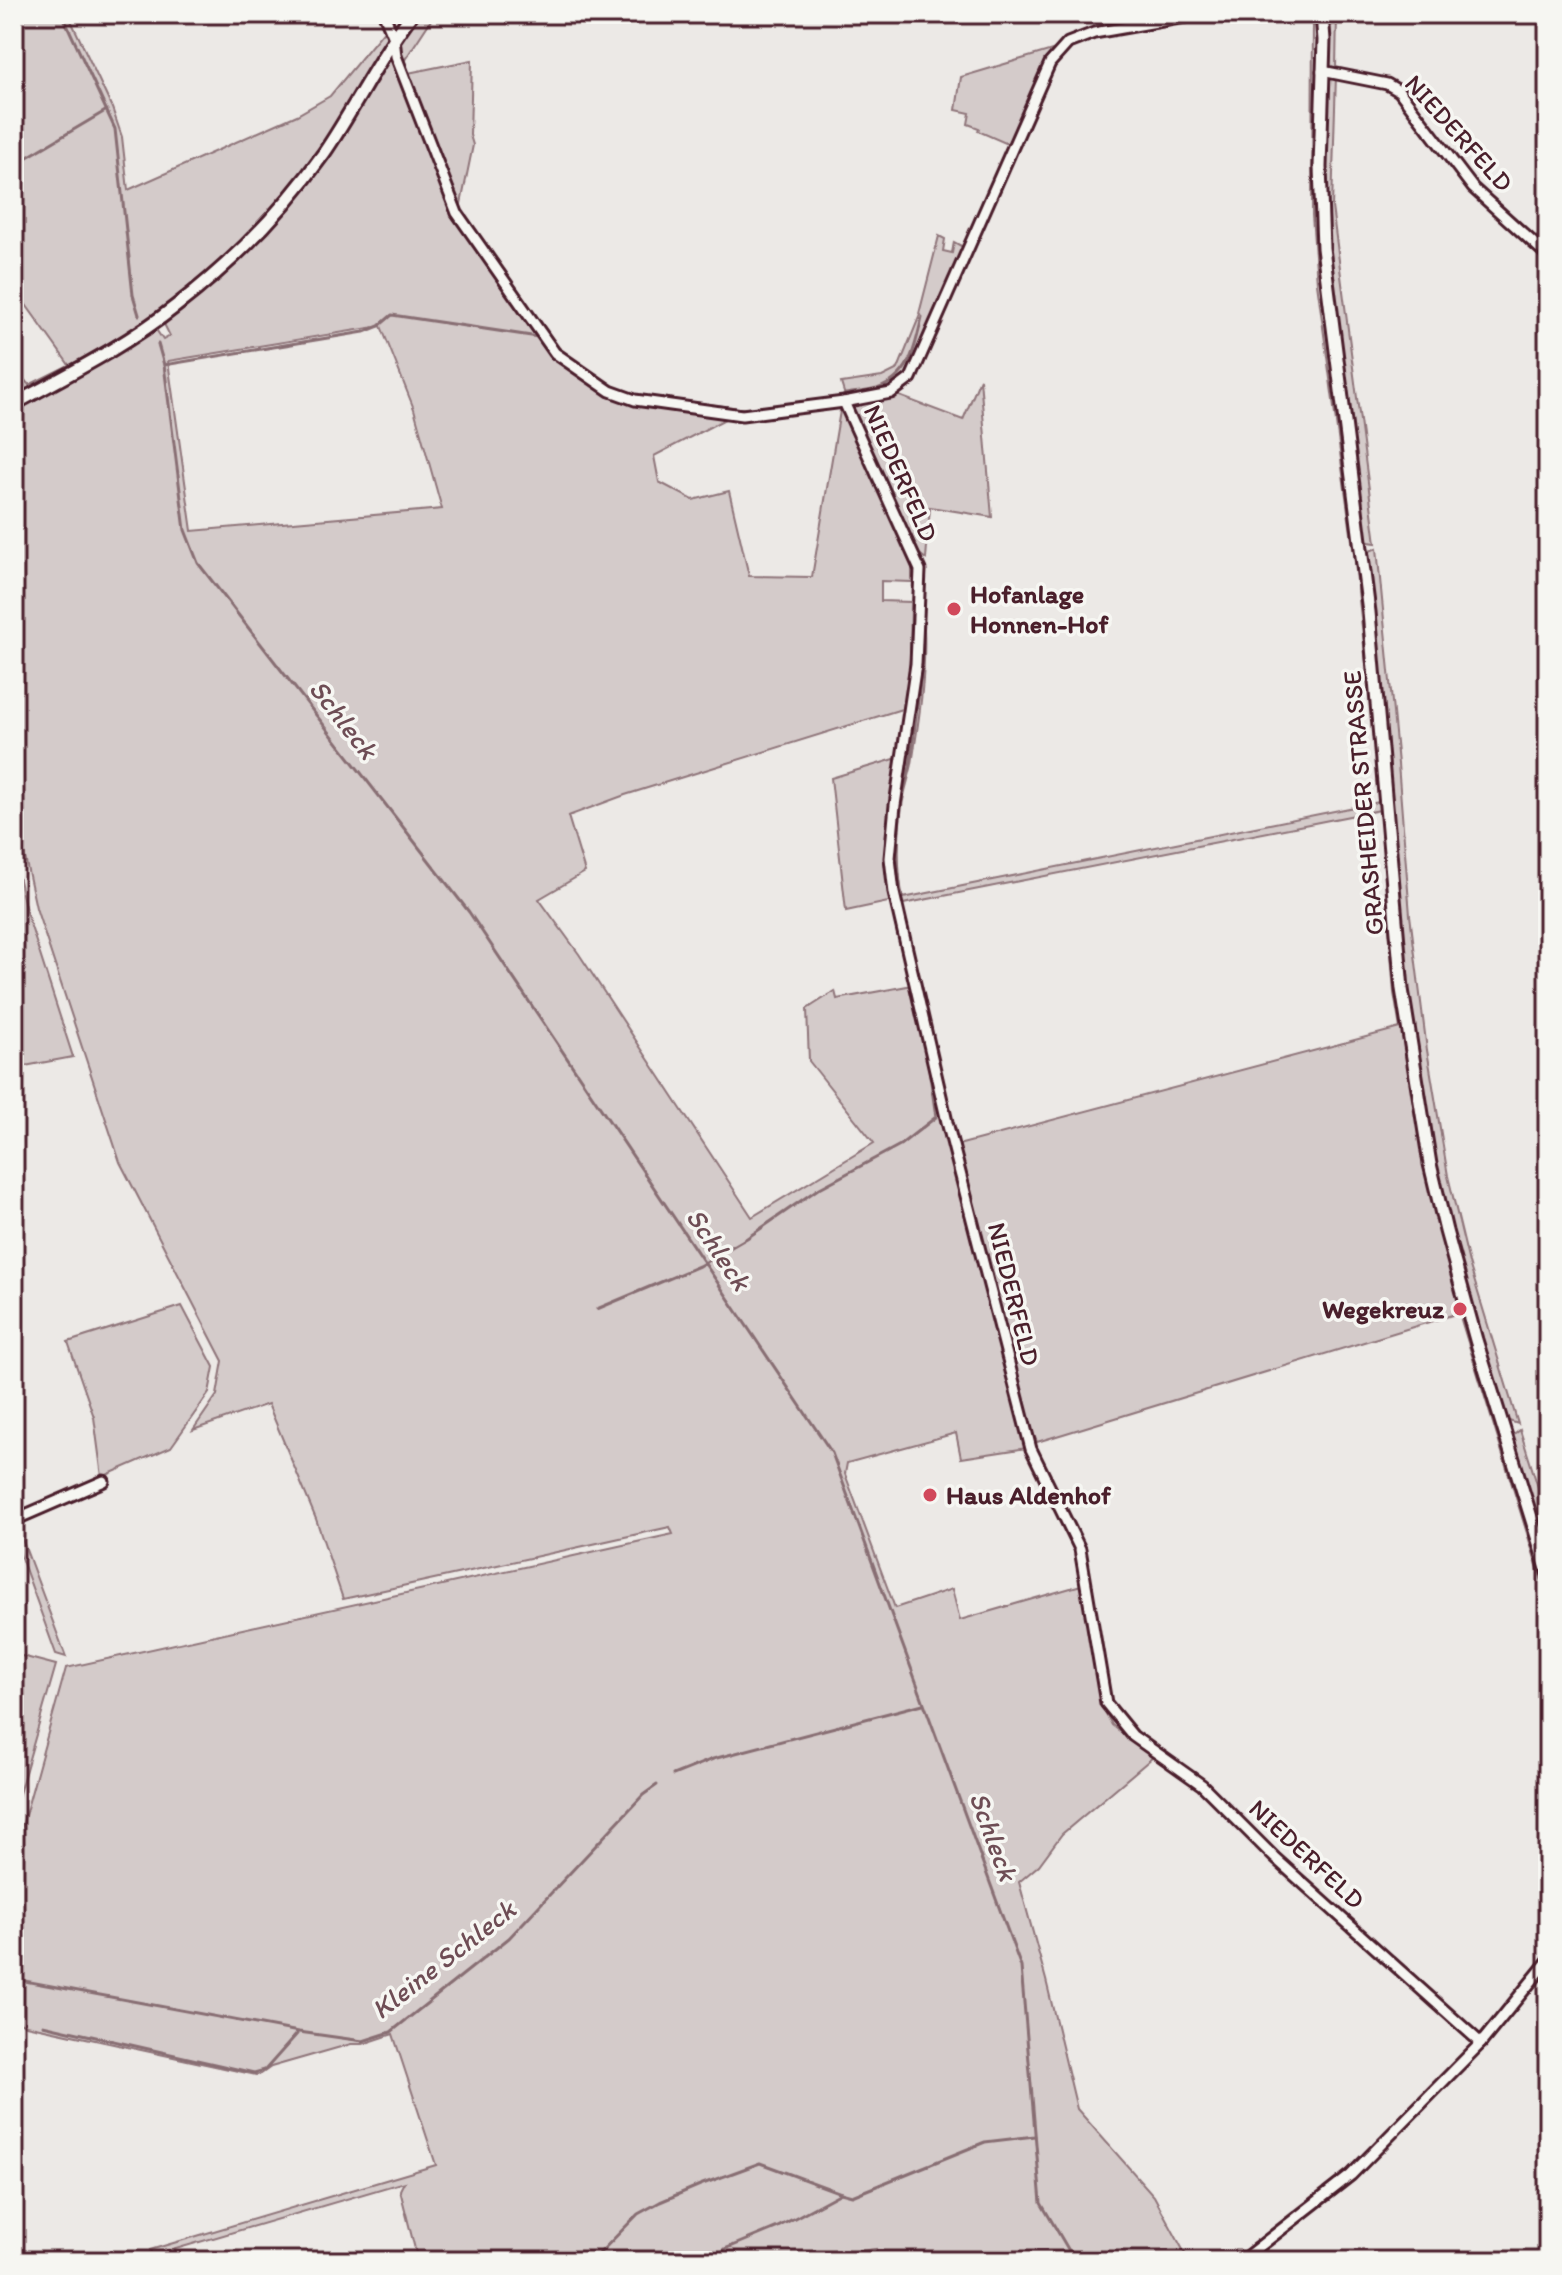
<svg xmlns="http://www.w3.org/2000/svg" width="1562" height="2275" viewBox="0 0 1562 2275" font-family="Itim,sans-serif">
  <style>
    .green { fill: #d4cbca; stroke: #8f757a; stroke-width: 2; fill-rule: evenodd }
    .lines { fill: none; stroke-linecap: round; stroke-linejoin: round }
    .stream { stroke: #886e73; stroke-width: 3 }
    .minor-casing { stroke: #4a1f2b; stroke-width: 15 }
    .tertiary-casing { stroke: #4a1f2b; stroke-width: 17 }
    .minor { stroke: #f6f6f2; stroke-width: 9 }
    .tertiary { stroke: #f6f6f2; stroke-width: 11 }
    .poi-dot { fill: #d1495b; stroke: #f6f6f2; stroke-width: 3 }
    .labels { text-anchor: middle; dominant-baseline: central; stroke-width: 7; stroke-linejoin: round; paint-order: stroke }
    .street-label { font-size: 26px; fill: #4a1f2b; stroke: #f6f6f2 }
    .poi-label { font-size: 26px; font-weight: bold; fill: #4a1f2b; stroke: #f6f6f2; text-anchor: start }
    .water-label { font-size: 28px; font-style: italic; fill: #6e4d55; stroke: #f6f6f2 }
  </style>
  <rect width="100%" height="100%" fill="#ece9e6"/>
  <filter id="ink" filterUnits="userSpaceOnUse"><feTurbulence type="fractalNoise" baseFrequency=".0125" numOctaves="2"/><feDisplacementMap in="SourceGraphic" scale="16" xChannelSelector="R" yChannelSelector="G"/><feConvolveMatrix kernelMatrix="1 2 1 2 8 2 1 2 1" color-interpolation-filters="sRGB"/></filter>
  <g filter="url(#ink)">
    <g class="green">
      <path d="M14,14H68L112,108L122,137L128,190L297,115L330,96L386,28L388,39C338,123 285,211 208,274C189,290 169,304 149,319L163,340L170,336L163,322C225,275 280,223 325,161C347,131 365,97 384,65L390,60L396,62L399,70L455,219L542,341L609,393L731,416L654,456L659,482L693,500L729,491L749,576L812,577L841,405L912,563V582L881,581V601L911,602L910,659L905,708L625,795L568,816L585,872L539,899L579,954L752,1217L874,1143L809,1061L807,1009L835,991L837,999L913,985L932,1067L938,1112H941L1027,1448L961,1458L956,1433L847,1463L845,1474L895,1608L952,1589L960,1620L1081,1585L1101,1704L1112,1725L1153,1757L1062,1834L1039,1865L1019,1882L1046,1980L1077,2109L1154,2196L1189,2261H877L876,2249L785,2261H418L400,2190L404,2182L152,2256L150,2250L436,2165L393,2034L363,2044H351L271,2067L261,2074L256,2075L26,2025L14,2020V1855L66,1668L673,1534L670,1527L343,1599L316,1519L268,1404L193,1430L217,1395L223,1361L120,1162L36,908L14,807V409L146,332L140,325L81,361L14,398V368L29,385L69,365L14,288ZM381,326L414,409L442,509L192,531L168,361Z"/>
      <path d="M418,14H435L404,61L399,43Z"/>
      <path d="M1313,14H1318L1317,187L1357,543L1353,548L1317,283L1312,215Z"/>
      <path d="M1325,14H1337L1336,68L1328,65L1329,34Z"/>
      <path d="M1052,50L1010,145L978,131L979,128L968,124L970,113L956,110L961,77Z"/>
      <path d="M472,60L470,135L473,145L460,209L408,73Z"/>
      <path d="M1336,75L1332,207L1376,543L1369,542L1364,537L1324,217L1325,81Z"/>
      <path d="M939,236L945,239L943,251L952,253L954,242L965,248L908,377L890,389L845,396L841,383L882,377L898,369L920,315L919,314Z"/>
      <path d="M980,379L992,517L930,507L926,559L917,552L851,404L893,397L897,395L963,420Z"/>
      <path d="M1377,548L1398,764L1410,915L1427,1050L1448,1176L1469,1263L1518,1424L1503,1419L1440,1193L1408,1005L1365,553Z"/>
      <path d="M1354,553L1358,554L1383,801L1379,803V809H1383L1395,957L1462,1312L1037,1442L1028,1422L958,1145L1400,1028L1394,993L1380,810L903,904L902,899H898C893,870 894,836 898,807C900,792 905,778 907,764C915,720 922,673 920,629H924C926,674 919,720 912,764C909,778 904,792 902,806C898,833 897,871 903,898L1379,802L1372,719Z"/>
      <path d="M898,758L893,796V901L846,911L831,778Z"/>
      <path d="M14,858L26,911L73,1057L14,1068Z"/>
      <path d="M182,1306L214,1367L209,1393L171,1447L102,1477L94,1417L68,1342Z"/>
      <path d="M1464,1319L1548,1586V1601L1461,1320Z"/>
      <path d="M1520,1430L1548,1519V1561L1510,1438Z"/>
      <path d="M14,1523H16L66,1657L56,1654L14,1538Z"/>
      <path d="M14,1654L56,1665L14,1811Z"/>
    </g>
    <g class="lines">
      <g class="stream">
        <path d="M62,14L115,129L133,295L139,315"/>
        <path d="M14,165L107,110"/>
        <path d="M158,344L164,365L185,530L198,563L469,912L832,1453L1021,1967L1041,2203L1075,2261"/>
        <path d="M556,348L612,386L634,395L743,409L797,403"/>
        <path d="M164,365L364,332L379,326L392,315L538,337"/>
        <path d="M845,394C855,392 867,392 877,389C911,377 915,347 922,317"/>
        <path d="M901,898L897,857L900,806L910,767L923,657L922,631"/>
        <path d="M896,921L902,951"/>
        <path d="M597,1309L699,1266L747,1238L818,1189L900,1145L936,1117L929,1068L917,1015"/>
        <path d="M673,1775L713,1759L923,1704"/>
        <path d="M14,1979L299,2032L363,2041L391,2032L509,1938L643,1795L657,1785"/>
        <path d="M43,2025L254,2073L265,2070L297,2034"/>
        <path d="M592,2261L638,2214L660,2202L700,2185L760,2163L841,2193"/>
        <path d="M714,2261L725,2249L778,2227L841,2193L852,2196L985,2142L1035,2136"/>
      </g>
      <defs>
        <g id="minor">
          <path d="M384,14L394,38L396,56L457,213L555,353L610,391L635,400L742,415L844,402L920,570L916,664L895,805L890,858L894,893L947,1122L1031,1449L1080,1549L1106,1703L1133,1736L1202,1785L1275,1858L1481,2043"/>
          <path d="M1322,71L1387,84L1399,91L1473,188L1548,256"/>
          <path d="M844,402L891,393L911,378L1050,63L1068,43L1094,33L1202,14"/>
          <path d="M14,1520L104,1481"/>
          <path d="M1241,2261L1351,2175L1481,2043L1548,1961"/>
        </g>
        <g id="tertiary">
          <path d="M1322,14L1324,40L1320,167L1323,248L1369,612L1402,989L1430,1164L1446,1231L1476,1340L1548,1572"/>
          <path d="M14,404C69,374 127,345 176,306C232,263 283,211 324,153C355,108 378,58 412,14"/>
        </g>
      </defs>
      <use href="#minor" class="minor-casing"/>
      <use href="#tertiary" class="tertiary-casing"/>
      <use href="#minor" class="minor"/>
      <use href="#tertiary" class="tertiary"/>
    </g>
  </g>
  <g class="poi-dot">
    <circle cx="954" cy="609" r="8"/>
    <circle cx="1460" cy="1309" r="8"/>
    <circle cx="930" cy="1495" r="8"/>
  </g>
  <g class="labels">
    <g class="street-label">
      <text transform="translate(1459 133) rotate(48)">NIEDERFELD</text>
      <text transform="translate(901 473) rotate(66)">NIEDERFELD</text>
      <text transform="translate(1363 803) rotate(-95)">GRASHEIDER STRASSE</text>
      <text transform="translate(1014 1294) rotate(76)">NIEDERFELD</text>
      <text transform="translate(1307 1854) rotate(43)">NIEDERFELD</text>
    </g>
    <g class="poi-label">
      <text x="970" y="594">Hofanlage<tspan x="970" dy="30">Honnen-Hof</tspan></text>
      <text x="1444" y="1309" text-anchor="end">Wegekreuz</text>
      <text x="946" y="1495">Haus Aldenhof</text>
    </g>
    <g class="water-label">
      <text transform="translate(344 719) rotate(52)">Schleck</text>
      <text transform="translate(719 1249) rotate(56)">Schleck</text>
      <text transform="translate(994 1836) rotate(70)">Schleck</text>
      <text transform="translate(443 1959) rotate(-38)">Kleine Schleck</text>
    </g>
  </g>
  <rect width="1562" height="2275" fill="none" stroke="#f6f6f2" stroke-width="48"/>
  <rect x="24" y="24" width="1514" height="2227" fill="none" stroke="#4a1f2b" stroke-width="3" filter="url(#ink)"/>
</svg>
